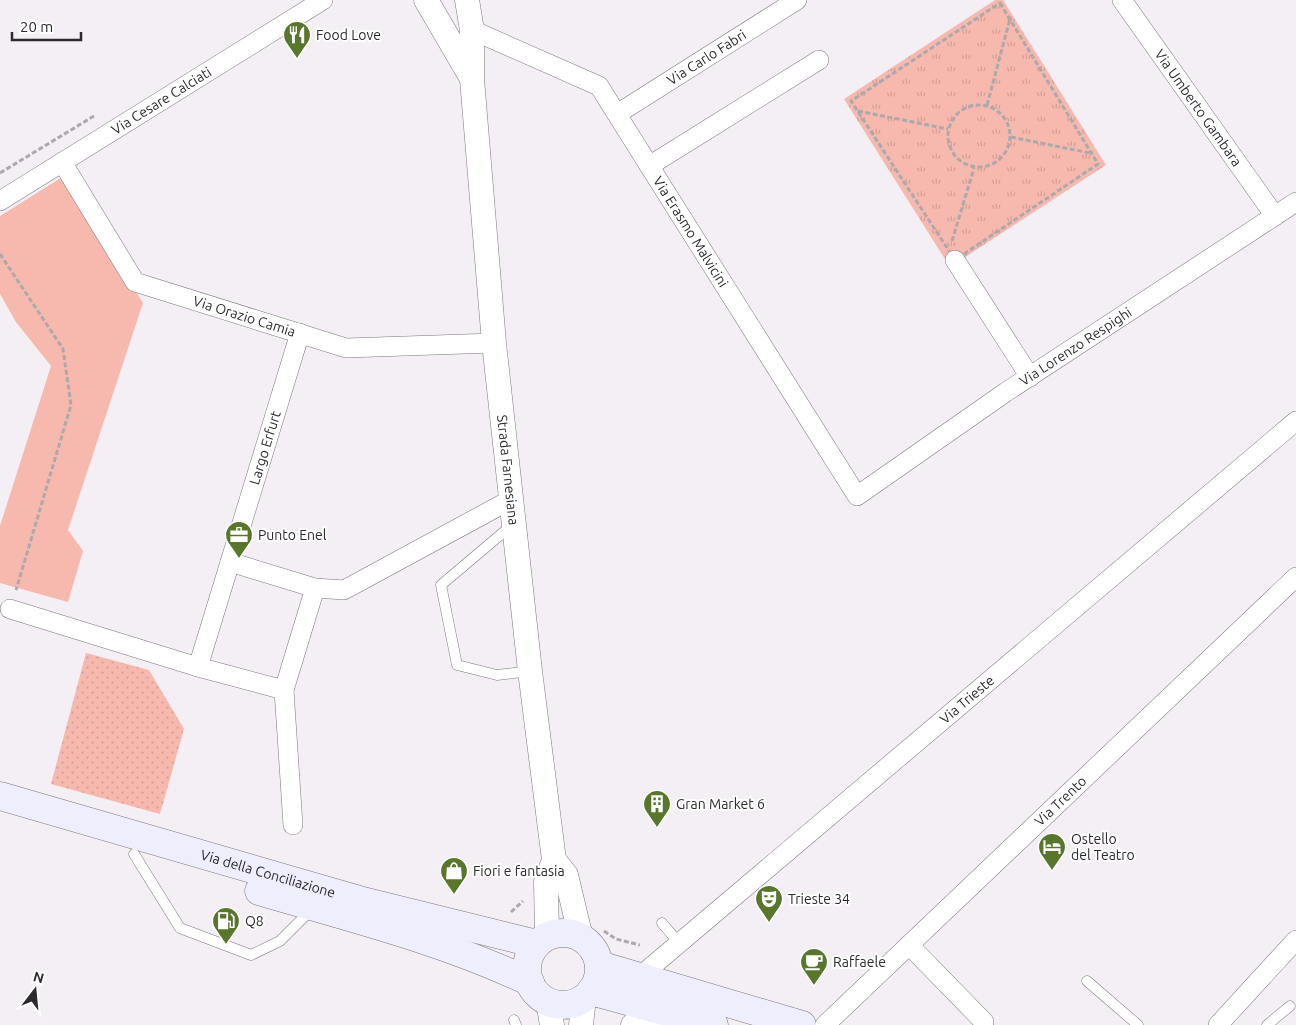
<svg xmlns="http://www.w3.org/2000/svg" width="1296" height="1025" viewBox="0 0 1296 1025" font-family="Ubuntu,sans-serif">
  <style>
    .grass { fill: url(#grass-dots) }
    .park { fill: url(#park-tufts) }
    .garden { fill: #f7b9ae }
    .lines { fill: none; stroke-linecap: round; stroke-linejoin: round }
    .service-casing { stroke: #7c777d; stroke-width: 11 }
    .minor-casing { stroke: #7c777d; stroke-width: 20 }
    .tertiary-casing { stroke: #7c777d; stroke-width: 25 }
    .secondary-casing { stroke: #7c777d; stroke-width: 29 }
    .path { stroke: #aca8ad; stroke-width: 3; stroke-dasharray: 5 2.5; stroke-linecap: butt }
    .service { stroke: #fff; stroke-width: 10 }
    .minor { stroke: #fff; stroke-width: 19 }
    .tertiary { stroke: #fff; stroke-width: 24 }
    .secondary { stroke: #efeefc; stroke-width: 28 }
    .labels { text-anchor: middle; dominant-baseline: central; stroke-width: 4; stroke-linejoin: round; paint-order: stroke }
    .poi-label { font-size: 14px; fill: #2c2a2d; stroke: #fff; text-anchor: start }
    .street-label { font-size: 14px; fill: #2c2a2d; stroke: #fff }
  </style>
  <defs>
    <pattern id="grass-dots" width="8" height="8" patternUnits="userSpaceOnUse" patternTransform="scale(1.25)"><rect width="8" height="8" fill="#f7b9ae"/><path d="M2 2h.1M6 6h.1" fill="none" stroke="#d49f96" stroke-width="1.8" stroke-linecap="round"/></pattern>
    <pattern id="park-tufts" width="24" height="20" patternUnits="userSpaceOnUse" patternTransform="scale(1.25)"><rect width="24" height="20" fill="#f7b9ae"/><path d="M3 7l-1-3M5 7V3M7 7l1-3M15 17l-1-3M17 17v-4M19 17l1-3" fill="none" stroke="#d49f96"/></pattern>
  </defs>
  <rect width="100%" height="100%" fill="#f4eef5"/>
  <path class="grass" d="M86,653L149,670L184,729L160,814L51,784Z"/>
  <path class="park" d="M995,0H1003L1106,165L950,267L844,99Z"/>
  <path class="garden" d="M64,176L143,303L68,530L83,551L68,602L0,583V526L51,366L16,322L0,294V216Z"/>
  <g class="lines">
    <defs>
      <g id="service">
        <path d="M512,525L441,585L457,665L497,675L530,671"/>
        <path d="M134,854L180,928L251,955L280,941L311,910"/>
        <path d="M662,923L679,943"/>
        <path d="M1087,981L1138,1025"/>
        <path d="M514,1020L516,1025"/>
        <path d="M1267,1025L1290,1006"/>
      </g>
      <g id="minor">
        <path id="s1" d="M1122,0L1275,216"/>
        <path id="s2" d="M472,30L599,86L857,496L1006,392L1296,202"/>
        <path id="s3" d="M617,114L797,0"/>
        <path id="s4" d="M62,162L135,282L346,348L494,343"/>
        <path d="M649,166L819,60"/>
        <path id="s5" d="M0,201L323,0"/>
        <path d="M955,260L1030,377"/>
        <path d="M230,562L315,588L344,590L510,500"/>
        <path id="s6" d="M10,609L198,667L300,333"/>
        <path d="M198,667L284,690L315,588"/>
        <path d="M284,690L293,825"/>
        <path d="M909,945L984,1022"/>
        <path id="s7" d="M638,978L1296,421"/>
        <path id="s8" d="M825,1025L1296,577"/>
        <path d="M1218,1025L1296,940"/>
      </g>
      <g id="tertiary">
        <path d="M426,0L471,77"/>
        <path id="s9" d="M467,0L472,30V79L494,343L530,671L554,860L546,882L547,937"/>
        <path d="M554,860L566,875L581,938"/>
        <path d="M548,1001L552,1025"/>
        <path d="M581,1025L584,998"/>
        <path d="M633,1025L667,1012"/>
      </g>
      <g id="secondary">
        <path id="s10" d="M0,796L359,900L537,944"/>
        <path d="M259,891C351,918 444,941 530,982"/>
        <circle cx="563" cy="969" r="36"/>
        <path d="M599,965L802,1025"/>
        <path d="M591,991L714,1025"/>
      </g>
    </defs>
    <use href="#service" class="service-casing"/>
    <use href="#minor" class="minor-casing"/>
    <use href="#tertiary" class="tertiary-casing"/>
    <use href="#secondary" class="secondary-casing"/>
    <g class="path">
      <path d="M1000,3L1098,164L955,260L851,101Z"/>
      <circle cx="979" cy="136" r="31"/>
      <path d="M987,105L1010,19"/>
      <path d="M858,111L948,129"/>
      <path d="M1011,137L1090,153"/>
      <path d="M0,173L94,116"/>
      <path d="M952,241L974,168"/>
      <path d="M0,254L63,349L71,405L16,590"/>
      <path d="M511,912L523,901"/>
      <path d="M604,931L616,939L640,945"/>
    </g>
    <use href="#service" class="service"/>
    <use href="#minor" class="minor"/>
    <use href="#tertiary" class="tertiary"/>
    <use href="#secondary" class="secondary"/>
  </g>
  <defs>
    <symbol id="restaurant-pin" viewBox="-11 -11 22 30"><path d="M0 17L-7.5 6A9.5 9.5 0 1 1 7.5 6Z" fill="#58772d" stroke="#fff"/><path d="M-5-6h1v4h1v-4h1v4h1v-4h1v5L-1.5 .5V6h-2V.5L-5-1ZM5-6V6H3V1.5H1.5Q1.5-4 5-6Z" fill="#fff"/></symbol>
    <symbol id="office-pin" viewBox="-11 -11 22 30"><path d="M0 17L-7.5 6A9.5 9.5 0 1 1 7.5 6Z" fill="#58772d" stroke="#fff"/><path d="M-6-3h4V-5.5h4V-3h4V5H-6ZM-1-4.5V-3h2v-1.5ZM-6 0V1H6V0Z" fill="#fff"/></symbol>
    <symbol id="building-pin" viewBox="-11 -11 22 30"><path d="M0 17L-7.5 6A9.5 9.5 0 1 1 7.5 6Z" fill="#58772d" stroke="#fff"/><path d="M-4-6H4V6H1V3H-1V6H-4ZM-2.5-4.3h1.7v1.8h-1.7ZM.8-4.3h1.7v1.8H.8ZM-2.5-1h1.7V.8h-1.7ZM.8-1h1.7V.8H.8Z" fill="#fff"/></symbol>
    <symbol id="hotel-pin" viewBox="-11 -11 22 30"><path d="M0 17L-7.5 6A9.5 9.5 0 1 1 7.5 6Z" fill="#58772d" stroke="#fff"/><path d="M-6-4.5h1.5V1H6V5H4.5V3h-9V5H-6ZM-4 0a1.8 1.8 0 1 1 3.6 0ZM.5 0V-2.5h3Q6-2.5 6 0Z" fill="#fff"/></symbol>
    <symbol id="shop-pin" viewBox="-11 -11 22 30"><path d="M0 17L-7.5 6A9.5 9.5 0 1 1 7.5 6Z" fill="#58772d" stroke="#fff"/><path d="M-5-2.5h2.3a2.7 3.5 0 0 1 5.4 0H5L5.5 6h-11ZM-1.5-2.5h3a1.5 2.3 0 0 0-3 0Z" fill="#fff"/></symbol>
    <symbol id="theatre-pin" viewBox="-11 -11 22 30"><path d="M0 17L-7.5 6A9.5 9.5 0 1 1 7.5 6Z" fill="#58772d" stroke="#fff"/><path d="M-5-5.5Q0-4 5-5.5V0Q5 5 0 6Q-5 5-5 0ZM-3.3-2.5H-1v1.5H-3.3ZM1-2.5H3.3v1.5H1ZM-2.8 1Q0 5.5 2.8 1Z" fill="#fff"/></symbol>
    <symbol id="fuel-pin" viewBox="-11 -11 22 30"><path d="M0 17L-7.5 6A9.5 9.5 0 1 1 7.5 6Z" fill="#58772d" stroke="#fff"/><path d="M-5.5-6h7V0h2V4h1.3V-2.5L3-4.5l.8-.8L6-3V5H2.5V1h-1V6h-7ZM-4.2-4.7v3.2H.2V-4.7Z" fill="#fff"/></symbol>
    <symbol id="cafe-pin" viewBox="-11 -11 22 30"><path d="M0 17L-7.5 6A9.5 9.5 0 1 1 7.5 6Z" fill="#58772d" stroke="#fff"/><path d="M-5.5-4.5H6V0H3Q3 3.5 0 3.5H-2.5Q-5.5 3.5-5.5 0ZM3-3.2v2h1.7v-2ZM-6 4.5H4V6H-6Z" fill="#fff"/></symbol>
  </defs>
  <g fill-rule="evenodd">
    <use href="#restaurant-pin" x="281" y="19" width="32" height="43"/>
    <use href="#office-pin" x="223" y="519" width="32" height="43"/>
    <use href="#building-pin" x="641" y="788" width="32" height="43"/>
    <use href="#hotel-pin" x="1036" y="831" width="32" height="43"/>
    <use href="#shop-pin" x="438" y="855" width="32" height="43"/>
    <use href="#theatre-pin" x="753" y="883" width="32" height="43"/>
    <use href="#fuel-pin" x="210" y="905" width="32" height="43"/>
    <use href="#cafe-pin" x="798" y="946" width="32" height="43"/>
  </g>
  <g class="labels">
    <g class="poi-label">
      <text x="316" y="35">Food Love</text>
      <text x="258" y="535">Punto Enel</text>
      <text x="676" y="804">Gran Market 6</text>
      <text x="1071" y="839">Ostello<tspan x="1071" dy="16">del Teatro</tspan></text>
      <text x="473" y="871">Fiori e fantasia</text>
      <text x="788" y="899">Trieste 34</text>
      <text x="245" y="921">Q8</text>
      <text x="833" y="962">Raffaele</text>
    </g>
    <g class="street-label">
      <text stroke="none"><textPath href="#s3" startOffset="106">Via Carlo Fabri</textPath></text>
      <text stroke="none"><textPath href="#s5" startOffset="190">Via Cesare Calciati</textPath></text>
      <text stroke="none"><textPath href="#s1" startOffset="132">Via Umberto Gambara</textPath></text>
      <text stroke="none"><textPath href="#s2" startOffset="311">Via Erasmo Malvicini</textPath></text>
      <text stroke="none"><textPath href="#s4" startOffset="255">Via Orazio Camia</textPath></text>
      <text stroke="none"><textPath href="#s2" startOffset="888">Via Lorenzo Respighi</textPath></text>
      <text stroke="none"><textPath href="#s6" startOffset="426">Largo Erfurt</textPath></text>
      <text stroke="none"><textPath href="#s9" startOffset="472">Strada Farnesiana</textPath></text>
      <text stroke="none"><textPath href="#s7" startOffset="431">Via Trieste</textPath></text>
      <text stroke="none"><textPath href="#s8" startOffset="325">Via Trento</textPath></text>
      <text stroke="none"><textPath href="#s10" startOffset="279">Via della Conciliazione</textPath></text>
    </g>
  </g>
  <g transform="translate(35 990) rotate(16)" stroke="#ffffff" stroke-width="4" paint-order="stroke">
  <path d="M0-4L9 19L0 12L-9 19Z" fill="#2c2a2d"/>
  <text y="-8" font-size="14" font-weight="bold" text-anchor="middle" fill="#2c2a2d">N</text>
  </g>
  <path d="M12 32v8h69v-8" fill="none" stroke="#2c2a2d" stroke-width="2.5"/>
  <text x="20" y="32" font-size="15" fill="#2c2a2d" stroke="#ffffff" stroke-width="4" paint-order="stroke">20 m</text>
</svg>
